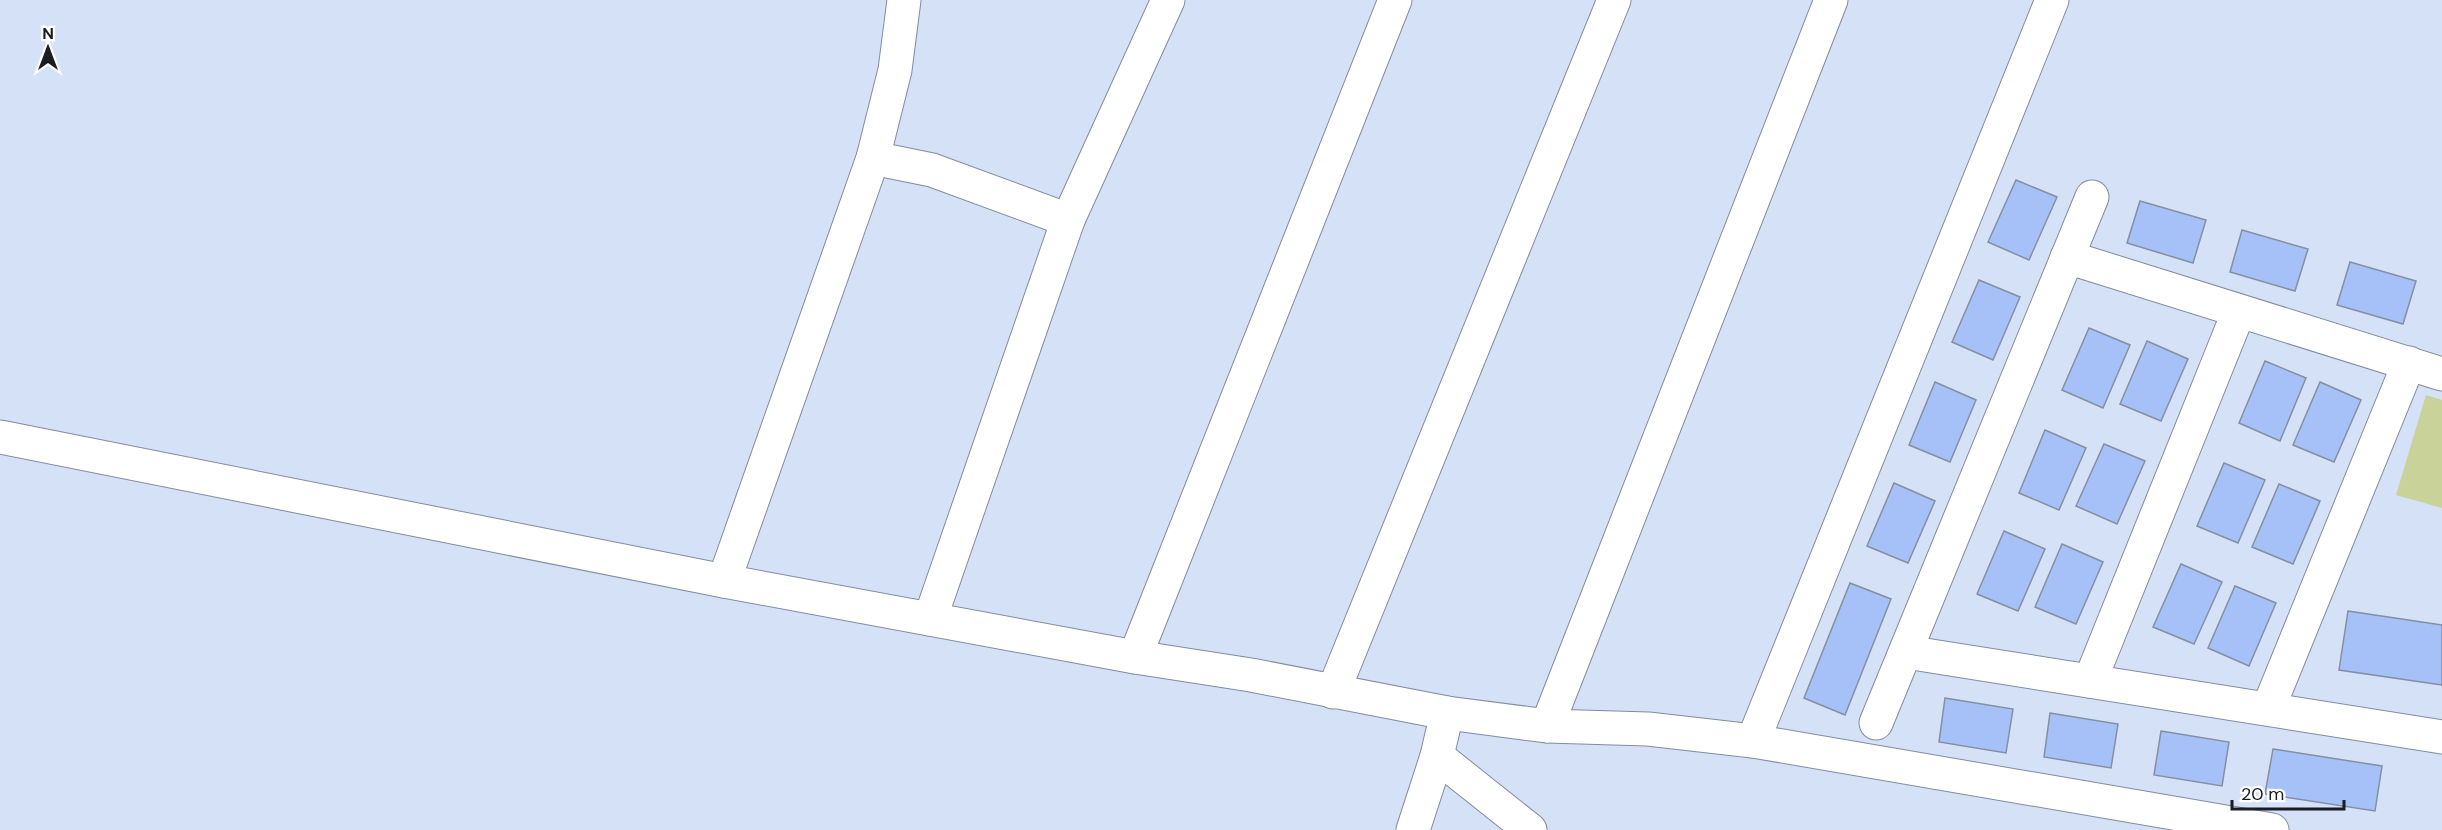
<svg xmlns="http://www.w3.org/2000/svg" width="2442" height="830" viewBox="0 0 2442 830" font-family="'DM Sans',sans-serif">
  <style>
    .garden { fill: #c9d298 }
    .building { fill: #a6c1f7; stroke: #848fa2; stroke-width: 1.5 }
    .lines { fill: none; stroke-linecap: round; stroke-linejoin: round }
    .minor-casing { stroke: #828ca0; stroke-width: 35 }
    .tertiary-casing { stroke: #828ca0; stroke-width: 35 }
    .minor { stroke: #fff; stroke-width: 33 }
    .tertiary { stroke: #fff; stroke-width: 33 }
  </style>
  <rect width="100%" height="100%" fill="#d5e1f6"/>
  <path class="garden" d="M2426,395L2442,400V508L2396,495Z"/>
  <g class="building">
    <path d="M2016,180L2057,197L2029,260L1988,242Z"/>
    <path d="M2140,201L2206,220L2193,263L2127,243Z"/>
    <path d="M2242,230L2308,249L2295,291L2230,272Z"/>
    <path d="M2350,262L2416,281L2403,324L2337,305Z"/>
    <path d="M1979,280L2020,297L1993,360L1952,342Z"/>
    <path d="M2089,328L2130,345L2103,408L2062,390Z"/>
    <path d="M2147,341L2188,359L2161,421L2120,404Z"/>
    <path d="M2265,361L2306,378L2280,441L2239,423Z"/>
    <path d="M1935,382L1976,400L1950,462L1909,445Z"/>
    <path d="M2320,382L2361,400L2334,462L2293,445Z"/>
    <path d="M2045,430L2086,448L2059,510L2019,493Z"/>
    <path d="M2104,444L2145,461L2117,524L2076,506Z"/>
    <path d="M2224,463L2265,480L2238,543L2197,526Z"/>
    <path d="M1894,483L1935,501L1908,563L1867,546Z"/>
    <path d="M2279,484L2320,501L2293,564L2252,547Z"/>
    <path d="M2004,531L2045,549L2018,611L1977,594Z"/>
    <path d="M2062,544L2103,562L2076,624L2035,607Z"/>
    <path d="M2181,564L2222,582L2194,644L2153,627Z"/>
    <path d="M1850,583L1891,599L1845,715L1804,698Z"/>
    <path d="M2235,586L2276,603L2249,666L2208,648Z"/>
    <path d="M2348,611L2442,625V685L2339,670Z"/>
    <path d="M1945,698L2013,709L2006,753L1939,742Z"/>
    <path d="M2050,713L2118,724L2111,768L2044,757Z"/>
    <path d="M2161,731L2229,742L2222,786L2154,775Z"/>
    <path d="M2273,749L2382,766L2375,811L2265,794Z"/>
  </g>
  <g class="lines">
    <defs>
      <g id="minor">
        <path d="M873,158L932,170L1068,220L930,619"/>
        <path d="M1068,220L1168,0"/>
        <path d="M2067,257L2442,374"/>
        <path d="M0,437L724,581"/>
        <path d="M1906,652L2442,737"/>
        <path d="M1135,657L1395,0"/>
        <path d="M2090,681L2239,311"/>
        <path d="M1333,692L1614,0"/>
        <path d="M2268,709L2409,363"/>
        <path d="M1447,713L1547,726L1648,729L1753,741L2272,830"/>
        <path d="M1876,723L2092,197"/>
        <path d="M1547,726L1831,0"/>
        <path d="M1753,741L2052,0"/>
        <path d="M1437,756L1530,830"/>
      </g>
      <path id="tertiary" d="M904,0L895,70L873,158L724,581L1135,657L1251,675L1447,713L1437,756L1413,830"/>
    </defs>
    <use href="#minor" class="minor-casing"/>
    <use href="#tertiary" class="tertiary-casing"/>
    <use href="#minor" class="minor"/>
    <use href="#tertiary" class="tertiary"/>
  </g>
  <g transform="translate(48 48)" stroke="#ffffff" stroke-width="4.5" paint-order="stroke">
  <path d="M0-4.5L10 22L0 15L-10 22Z" fill="#181c23"/>
  <text y="-9" font-size="16" font-weight="bold" text-anchor="middle" fill="#181c23">N</text>
  </g>
  <path d="M2232 800v9h112v-9" fill="none" stroke="#181c23" stroke-width="3"/>
  <text x="2241" y="800" font-size="18" fill="#181c23" stroke="#ffffff" stroke-width="4.5" paint-order="stroke">20 m</text>
</svg>
